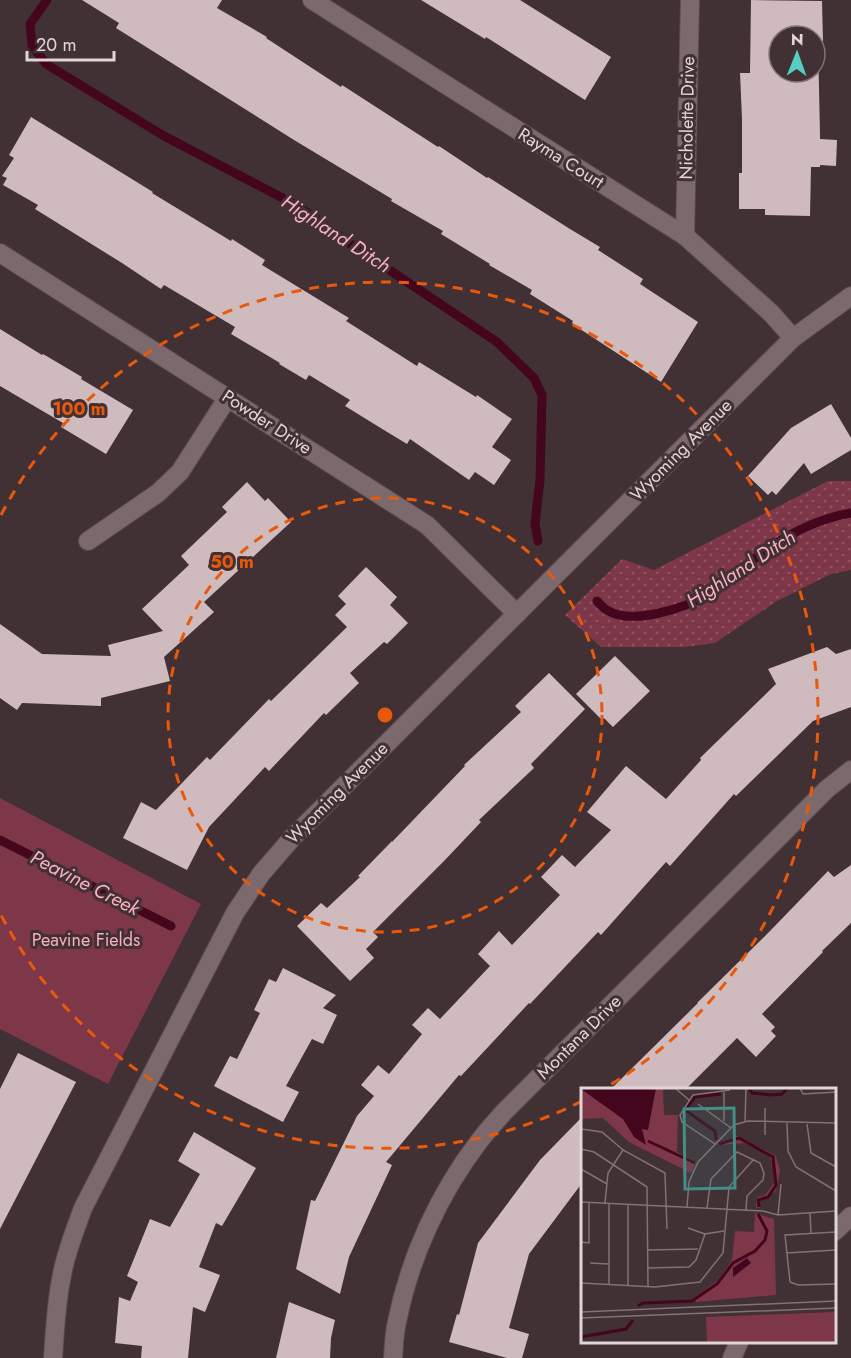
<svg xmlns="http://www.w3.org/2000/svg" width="851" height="1358" viewBox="0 0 851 1358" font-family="Jost,sans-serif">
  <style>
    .grass { fill: url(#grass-dots) }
    .park { fill: #7d3749 }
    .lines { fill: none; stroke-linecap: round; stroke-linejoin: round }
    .stream { stroke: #44061d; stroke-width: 9 }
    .building { fill: #cfbabe; fill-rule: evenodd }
    .minor-casing { stroke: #5b4d50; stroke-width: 20 }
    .tertiary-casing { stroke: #5b4d50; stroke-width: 20 }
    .minor { stroke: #7c696d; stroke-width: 18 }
    .tertiary { stroke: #7c696d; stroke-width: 18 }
    .ring { fill: none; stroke: #e8590c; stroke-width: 3; stroke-dasharray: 10 8 }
    .labels { text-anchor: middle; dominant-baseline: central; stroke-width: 6; stroke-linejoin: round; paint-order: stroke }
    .street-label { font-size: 18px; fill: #e0d5d7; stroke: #413034 }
    .park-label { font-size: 18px; fill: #f7aebd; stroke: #413034 }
    .water-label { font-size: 20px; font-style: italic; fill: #fab0bf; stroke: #413034 }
    .inset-river { fill: none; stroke: #44061d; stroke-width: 3 }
    .inset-road { fill: none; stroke: #817275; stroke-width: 1.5 }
    .view { fill: #438e88; fill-opacity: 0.15; stroke: #438e88; stroke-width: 3 }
    .inset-edge { fill: none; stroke: #e0d5d7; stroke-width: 3 }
    .centre { fill: #e8590c; stroke: #413034; stroke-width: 3 }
    .ring-label { font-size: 18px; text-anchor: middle; font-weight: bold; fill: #e8590c; stroke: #413034; stroke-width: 6; stroke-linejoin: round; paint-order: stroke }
  </style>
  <defs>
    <pattern id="grass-dots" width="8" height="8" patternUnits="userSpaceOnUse" patternTransform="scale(1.5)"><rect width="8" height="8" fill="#7d3749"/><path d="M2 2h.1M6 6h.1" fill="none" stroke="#8f5362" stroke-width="1.8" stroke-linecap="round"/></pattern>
  </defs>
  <rect width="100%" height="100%" fill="#413034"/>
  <path class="grass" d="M828,481H851V570L831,574L777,601L715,643L684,647H601L565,615L622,559L654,570Z"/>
  <path class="park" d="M0,798L201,904L108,1084L0,1029Z"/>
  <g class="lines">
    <g class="stream">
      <path d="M47,0L30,24L32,45L46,64L164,136L296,205L346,241L497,342L534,378L542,395L540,480L535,524L538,541"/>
      <path d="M597,601C600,604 603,608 607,610C631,626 686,608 708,594C730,580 749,561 771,547C794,531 823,518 851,513"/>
      <path d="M0,840L171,926"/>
    </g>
  </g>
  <g class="building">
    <path d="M82,0H222L217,8L267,37L266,38L341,87L342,85L438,147L439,146L487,178L488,177L570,229L600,247L598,250L643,279L640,284L698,322L661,382L577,327L572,323L573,321L530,294L532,290L489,265L490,264L441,234L443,231L391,201L392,199L294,140L116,28L119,23Z"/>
    <path d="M421,0H520L611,57L585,100L486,37L485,39Z"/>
    <path d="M751,0L822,1L823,41H818L820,135V139L837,140L836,166L820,165V167H811L810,216L765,215V209H739V173H742V119L740,73H750ZM779,36H815V72H779Z"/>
    <path d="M31,117L153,192L152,193L231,241L232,239L265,260L262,265L349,318L346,321L417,366L419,362L476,397L477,395L512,419L492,447L511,460L494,485L475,472L469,480L410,439L407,444L379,427L345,406L350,400L309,375L306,380L279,364L280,363L231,334L235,327L164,285L161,289L122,263L35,209L38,205L3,185L7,178L2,176L14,158L9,155Z"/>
    <path d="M0,329L42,355L43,354L82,377L81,379L133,410L106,454L61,427L63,423L0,386Z"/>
    <path d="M831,404L851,438V450L811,474L804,463L776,495L772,491L768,495L748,476L791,428Z"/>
    <path d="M247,482L265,501L268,498L291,522L204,602L214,612L164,657L170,681L101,698V706L22,703L17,710L0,698V624L42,654L111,656L108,645L163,631L142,609L189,565L181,556L227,512L222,507Z"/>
    <path d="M366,567L397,597L390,605L408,623L387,644L384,642L350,673L359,683L326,715L324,713L269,771L265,767L209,827L187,870L123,838L141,802L156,810L207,757L210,760L269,699L271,701L347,627L335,615L346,604L338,596Z"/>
    <path d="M827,647L836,654L851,649V707L813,721L736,796L734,794L670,866L666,862L601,935L598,932L530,1004L529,1003L461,1076L459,1075L386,1162L392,1165L349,1257L340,1294L296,1269L311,1200L315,1201L357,1116L374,1096L361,1085L378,1065L389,1074L422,1034L412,1025L428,1008L440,1019L490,966L478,954L499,931L512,945L560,895L541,877L562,855L575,867L611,830L587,812L626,766L666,799L701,760L700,758L776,684L768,669Z"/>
    <path d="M615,656L650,691L613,727L604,718L602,720L576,694Z"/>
    <path d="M549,673L585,709L531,764L534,768L479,820L481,822L445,860L373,932L378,937L366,949L374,958L350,981L297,926L321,903L327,908L360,877L358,876L392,841V842L465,766L464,765L521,712L515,706Z"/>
    <path d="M851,865V923L822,951L823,952L762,1014L775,1027L771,1031L776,1036L756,1057L737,1038L686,1089H611L698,1003H697L770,931L828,871L834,877Z"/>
    <path d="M283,968L336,995L323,1008L337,1015L323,1044L312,1039L286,1086L299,1092L283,1122L214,1086L230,1056L237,1059L260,1013L254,1010L269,979L276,982Z"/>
    <path d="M18,1053L76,1082L0,1229V1089Z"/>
    <path d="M582,1117V1183L529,1254L509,1328L529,1334L522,1358H507L449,1342L457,1314L459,1315L478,1243L540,1160Z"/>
    <path d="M194,1132L256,1168L222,1226L216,1223L199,1267L220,1275L205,1312L193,1307L188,1358H141L142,1346L115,1343L119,1297L130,1301L138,1282L127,1276L150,1219L170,1227L200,1174L178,1161Z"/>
    <path d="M289,1302L335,1320L331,1338L330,1358H276Z"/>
  </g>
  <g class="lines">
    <defs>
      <g id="minor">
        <path d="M312,0L685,236L771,313L793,338"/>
        <path d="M685,236L690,0"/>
        <path d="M0,253L427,525L517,614"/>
        <path d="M88,541L158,493L180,472L228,397"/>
        <path d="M834,1232L851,1216"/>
        <path d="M393,1358C394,1346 394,1333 397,1322C410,1256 440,1192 480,1140C488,1130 496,1121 504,1112L827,789L851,770"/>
        <path d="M732,1358L739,1342"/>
      </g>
      <path id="tertiary" d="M53,1358C55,1330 56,1302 62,1275C66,1252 75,1230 83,1208L235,913L261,874L293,837L793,338L851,296"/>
    </defs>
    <use href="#minor" class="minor-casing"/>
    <use href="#tertiary" class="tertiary-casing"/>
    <use href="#minor" class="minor"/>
    <use href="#tertiary" class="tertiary"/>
  </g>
  <g class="ring">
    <circle cx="385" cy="715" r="217"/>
    <path d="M582 1101A433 433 0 0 1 1 915M1 515A433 433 0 1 1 605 1088"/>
  </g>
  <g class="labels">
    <g class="street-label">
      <text transform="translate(687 118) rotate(-89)">Nicholette Drive</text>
      <text transform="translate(561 158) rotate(32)">Rayma Court</text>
      <text transform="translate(267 422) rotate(33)">Powder Drive</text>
      <text transform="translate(681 450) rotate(-45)">Wyoming Avenue</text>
      <text transform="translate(337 793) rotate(-45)">Wyoming Avenue</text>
      <text transform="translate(579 1037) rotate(-45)">Montana Drive</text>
    </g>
    <g class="park-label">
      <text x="86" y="940">Peavine Fields</text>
    </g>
    <g class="water-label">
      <text transform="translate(336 234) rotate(33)">Highland Ditch</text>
      <text transform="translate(741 569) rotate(-33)">Highland Ditch</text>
      <text transform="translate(85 883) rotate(27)">Peavine Creek</text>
    </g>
  </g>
  <g transform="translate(581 1088)">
    <rect width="255" height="255" fill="#413034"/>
    <path d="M156,48L195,68L199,83L195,103L178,113L179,120H175V110L184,107L193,95L192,76L187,66L163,55L137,57ZM174,125L193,131L195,207L115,214L114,209L137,192L151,172L154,143L173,144Z" fill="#7d3749"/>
    <path d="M255,224V255H126L125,229Z" fill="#7d3749"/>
    <path d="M0,0H82L83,27H97L96,64L115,74L110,85L48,54L22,30L0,31Z" fill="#7d3749"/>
    <path d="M75,0L67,42L61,41L65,57L53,49L42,31L0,1ZM166,170L170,175L152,189V180Z" fill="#44061d"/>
    <path class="inset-river" d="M168,0L171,5L189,7L201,6L206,0M135,52L134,43L104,22L114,9L140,6M67,53L114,75M138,56L158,50L192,69L195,97L187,109L177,112L178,119M57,218L62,215L111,213L136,196L152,175L174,163L184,152L186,143L177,126M0,249L45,241L52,232"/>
    <path class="inset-road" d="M94,0L108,12M219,0L222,6L255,4M143,4V33M117,16L150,40M184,20V47M164,34L165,0M206,35L207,63L215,79L255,103M226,36L230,65L255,79M0,41L21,44L42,62L84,85L86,141M134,56L101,34L99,27L112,7L149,2M0,61L13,64L66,99L67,199M0,81L26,96M0,114L182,123L197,127L255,123M24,115L27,85L42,62M28,116V196M47,116V197M106,119L108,94L117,74L153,37L167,33L255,35M126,120L130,91L156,64L179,75L183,85L182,92L166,108L165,122M229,125L230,145M197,127L200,96M107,140L124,146M0,154L8,155V114M67,162L117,161M205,165L255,162M9,175L28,176M66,180L108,179L115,172L124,146L143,143M209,194L204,147L255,144M209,194L217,197L255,196M0,195L74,199L119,194L142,165L148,99L173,71M0,224L255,213M0,230L255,220"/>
    <path class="view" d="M153,20L154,100L104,101L103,21Z"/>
    <rect width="255" height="255" class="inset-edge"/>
  </g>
  <circle cx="385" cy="715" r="9" class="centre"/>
  <g class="ring-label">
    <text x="79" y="415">100 m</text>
    <text x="232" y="568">50 m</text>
  </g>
  <g transform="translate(797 54) rotate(1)"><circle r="28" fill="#413034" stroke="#817275" stroke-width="1.5"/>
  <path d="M0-4.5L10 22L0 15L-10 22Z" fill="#57cec1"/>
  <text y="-9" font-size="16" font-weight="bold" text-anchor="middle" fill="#e0d5d7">N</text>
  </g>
  <path d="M27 51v9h87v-9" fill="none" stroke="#e0d5d7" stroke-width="3"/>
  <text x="36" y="51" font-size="18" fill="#e0d5d7" stroke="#413034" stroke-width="4.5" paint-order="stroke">20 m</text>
</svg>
